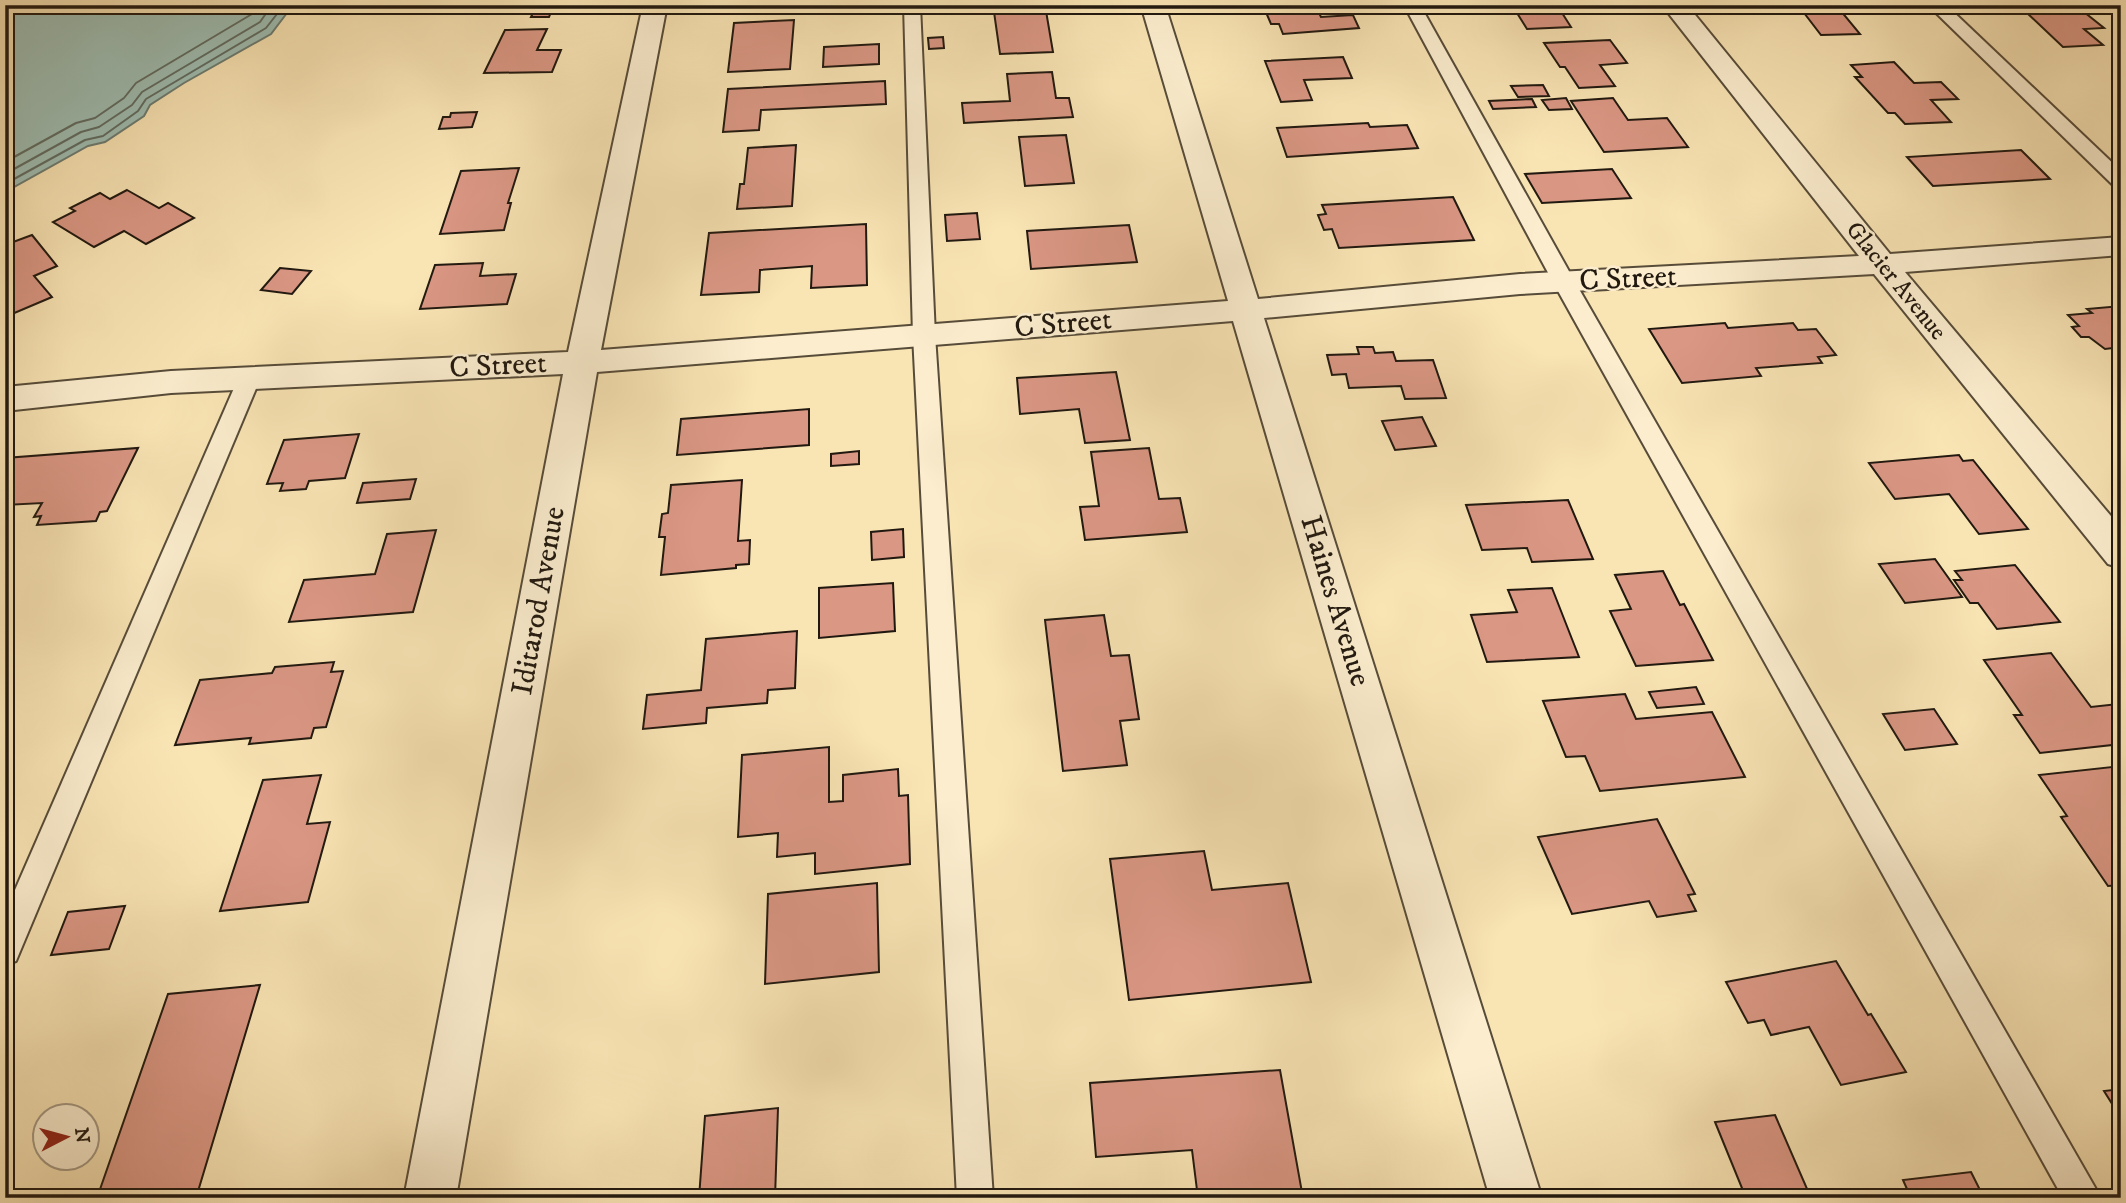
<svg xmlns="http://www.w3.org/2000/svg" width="2126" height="1203" viewBox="0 0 2126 1203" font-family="'IM FELL DW Pica',serif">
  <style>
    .water { fill: #9ebeb3; stroke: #6c7c72; stroke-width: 2 }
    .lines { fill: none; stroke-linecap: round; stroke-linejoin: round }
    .shore { stroke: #606c62; stroke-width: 2 }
    .building { fill: #da9784; stroke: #211910; stroke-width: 2 }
    .service-casing { stroke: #574c39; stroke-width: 4 }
    .minor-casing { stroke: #574c39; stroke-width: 4 }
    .service { fill: #fbedce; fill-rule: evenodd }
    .minor { fill: #fbedce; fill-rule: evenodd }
    .labels { text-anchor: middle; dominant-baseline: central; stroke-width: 5; stroke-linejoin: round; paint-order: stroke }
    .far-street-label { font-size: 24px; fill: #211910; stroke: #fbedce }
    .street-label { font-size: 30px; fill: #211910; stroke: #fbedce }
  </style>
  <rect width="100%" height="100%" fill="#f9e4b4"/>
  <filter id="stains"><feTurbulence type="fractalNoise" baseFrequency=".00286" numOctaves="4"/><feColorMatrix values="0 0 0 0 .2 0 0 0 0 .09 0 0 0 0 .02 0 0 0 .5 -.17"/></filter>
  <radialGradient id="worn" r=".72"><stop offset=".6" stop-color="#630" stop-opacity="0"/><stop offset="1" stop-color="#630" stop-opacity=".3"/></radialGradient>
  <path class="water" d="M5,5H293L271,34L184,83L150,105L144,116L105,142L88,146L5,192Z"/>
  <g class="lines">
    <g class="shore">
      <path d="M5,162L76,123L95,118L124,98L136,83L252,14L259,5"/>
      <path d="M5,174L81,132L99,127L132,105L142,92L260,22L272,5"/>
      <path d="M5,184L85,140L103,136L138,111L146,99L266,28L284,5"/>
    </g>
  </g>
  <g class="building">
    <path d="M523,5H567L553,7L549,17H531L536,7H522Z"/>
    <path d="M762,5H801L761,9Z"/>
    <path d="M993,5H1045L1053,52L1000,54Z"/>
    <path d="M1272,5H1315L1321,17L1353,15L1359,28L1283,34L1279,24H1271L1265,10L1273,9Z"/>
    <path d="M1512,5H1557L1571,27L1527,29Z"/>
    <path d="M1798,5H1836L1860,34L1821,35Z"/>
    <path d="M2079,8L2104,28L2084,29L2103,45L2063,47L2025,11Z"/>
    <path d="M794,20L790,69L728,72L734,23Z"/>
    <path d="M547,29L537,50H561L552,72L484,73L505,30Z"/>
    <path d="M943,37L944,48L929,49L928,38Z"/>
    <path d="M1610,40L1627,63L1600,65L1615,86L1579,88L1565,67H1560L1544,43Z"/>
    <path d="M879,44V64L823,67L824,47Z"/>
    <path d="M1343,57L1352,78L1304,80L1312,100L1281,102L1265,61Z"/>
    <path d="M1894,62L1914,83L1941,82L1958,99L1931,100L1951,122L1905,124L1895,113H1888L1855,77H1862L1851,65Z"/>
    <path d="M1052,72L1056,98H1069L1073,117L964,123L962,103L1010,101L1007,74Z"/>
    <path d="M885,81L886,104L761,110L759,130L723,132L728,89Z"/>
    <path d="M1543,85L1549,96L1518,97L1511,86Z"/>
    <path d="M1566,98L1572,109L1549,110L1542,100Z"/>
    <path d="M1613,98L1628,120L1667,118L1688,147L1604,152L1571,101Z"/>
    <path d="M1532,99L1536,107L1493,109L1489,101Z"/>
    <path d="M477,112L472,127L439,129L443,117H450L451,113Z"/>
    <path d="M1368,123L1370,127L1407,125L1418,148L1287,157L1277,128Z"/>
    <path d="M1066,135L1074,183L1025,186L1019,137Z"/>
    <path d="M796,145L792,206L737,209L740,184H744L748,148Z"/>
    <path d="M2021,150L2050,179L1933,186L1907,157Z"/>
    <path d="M519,168L508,203H511L504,230L440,234L461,171Z"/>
    <path d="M1612,169L1631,198L1542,203L1525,174Z"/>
    <path d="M127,190L159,208L168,203L194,218L146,244L124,231L94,247L53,222L75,211L70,208L100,193L110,199Z"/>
    <path d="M1453,197L1474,240L1339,248L1332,229L1324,230L1318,215L1326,214L1322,205Z"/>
    <path d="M977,213L980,239L947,241L945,215Z"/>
    <path d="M866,224L867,285L811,288L812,266L760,270L759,292L701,295L709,233Z"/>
    <path d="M1129,225L1137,262L1031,269L1027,231Z"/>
    <path d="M32,235L57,266L34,276L52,297L5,317V245Z"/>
    <path d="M483,263L480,276L516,274L507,304L420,309L435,265Z"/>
    <path d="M280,268L311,271L292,294L261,290Z"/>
    <path d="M2121,306V347L2105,349L2089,337H2081L2072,327L2079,326L2068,315L2092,313L2087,309Z"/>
    <path d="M1725,323L1728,328L1793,323L1798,330L1816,329L1836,355L1818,357L1822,363L1756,368L1761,376L1682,383L1649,329Z"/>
    <path d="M1357,347H1373L1375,353L1393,352L1396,361L1433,360L1446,398L1405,399L1401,386L1349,388L1346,374L1332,375L1327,355L1359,354Z"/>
    <path d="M1116,372L1130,440L1085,443L1079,409L1020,414L1017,378Z"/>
    <path d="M809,409V445L677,455L681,419Z"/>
    <path d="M1422,417L1436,446L1395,450L1382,421Z"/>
    <path d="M359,434L345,478L309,481L306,489L280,491L283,483L267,484L284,440Z"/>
    <path d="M138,448L107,511L100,512L96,521L37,525L41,516L34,517L42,503L5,505V458Z"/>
    <path d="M1149,448L1159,499L1180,498L1187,532L1085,540L1080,507L1099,506L1091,452Z"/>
    <path d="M859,451V464L831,466V454Z"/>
    <path d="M1959,455L1963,461L1973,460L2028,529L1979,534L1949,494L1895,499L1869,463Z"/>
    <path d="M416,479L410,499L357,503L363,483Z"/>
    <path d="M742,480L738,541L750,540L749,564L736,565V568L661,575L665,537H659L662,514L668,513L671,485Z"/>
    <path d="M1568,500L1593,559L1532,562L1527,548L1482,550L1466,505Z"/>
    <path d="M903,529L904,557L872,560L871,532Z"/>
    <path d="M436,530L413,612L289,622L304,580L375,574L387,534Z"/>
    <path d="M1935,559L1962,597L1905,603L1879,564Z"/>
    <path d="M2015,565L2060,622L1997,629L1978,603H1970L1954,580H1962L1955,571Z"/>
    <path d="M1663,571L1680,605L1684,604L1713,660L1636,666L1610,611L1631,609L1615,575Z"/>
    <path d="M893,583L895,631L819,638V588Z"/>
    <path d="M1552,588L1579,657L1487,662L1471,615L1517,612L1508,590Z"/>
    <path d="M1104,615L1111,656L1129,655L1139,719L1120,721L1127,765L1063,771L1045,620Z"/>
    <path d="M797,631L795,688L768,690L767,703L707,708L706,723L643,729L647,695L701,690L706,639Z"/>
    <path d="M2051,653L2091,707L2118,704L2121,708V744L2040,753L2014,715H2022L1984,660Z"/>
    <path d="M334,662L331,672L343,671L326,727L314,728L311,738L249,744L251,738L175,745L200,680L272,673L275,667Z"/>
    <path d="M1696,687L1704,704L1657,708L1649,692Z"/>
    <path d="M1625,694L1636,719L1712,712L1745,777L1600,791L1585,756L1566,757L1543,701Z"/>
    <path d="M1934,709L1957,744L1905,750L1883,714Z"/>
    <path d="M829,747V802L843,801V775L898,769L899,796L908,795L910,864L815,874V853L777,857L778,833L738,837L742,755Z"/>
    <path d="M2121,766V885L2108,886L2061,817L2067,816L2039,775Z"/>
    <path d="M321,775L307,824L330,822L308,902L220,911L263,780Z"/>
    <path d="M1657,819L1695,894L1688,895L1696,911L1657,917L1649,901L1572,914L1538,837Z"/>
    <path d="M1204,851L1212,890L1288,883L1311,982L1129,1000L1110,859Z"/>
    <path d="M877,883L879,972L765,984L768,894Z"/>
    <path d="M125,906L109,949L51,955L68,912Z"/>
    <path d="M1836,961L1868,1015L1871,1014L1906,1072L1841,1085L1809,1027L1771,1035L1764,1020L1748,1023L1726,982Z"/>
    <path d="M260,985L196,1198H97L168,994Z"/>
    <path d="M1280,1070L1303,1198H1198L1192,1150L1096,1157L1090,1083Z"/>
    <path d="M2121,1089V1118L2104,1091Z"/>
    <path d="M778,1108L775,1198H699L705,1116Z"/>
    <path d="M1775,1115L1811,1198H1746L1715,1122Z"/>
    <path d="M1971,1172L1984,1198H1911L1903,1180Z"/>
  </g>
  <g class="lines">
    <defs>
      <g id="service">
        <path d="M904,5H920L935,335L993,1198H957L913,335Z"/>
        <path d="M1404,5H1420L1575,282L2101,1198H2063L1553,282Z"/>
        <path d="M1928,5H1946L2121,171V188L2114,186Z"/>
        <path d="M249,371L257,374L260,379L16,961L5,965V913L238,379L241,374Z"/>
      </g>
      <path id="minor" d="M643,5H667L601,350L1228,301L1141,5H1165L1258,299L1520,274L1859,256L1662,5H1687L1890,254L2121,237V255L1905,272L2121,528V568L2108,564L1874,274L1520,294L1264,318L1542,1198H1490L1233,321L597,372L456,1198H404L563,374L171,393L5,411V387L171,371L568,352Z"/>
    </defs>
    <use href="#service" class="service-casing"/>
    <use href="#minor" class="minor-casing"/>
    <use href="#service" class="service"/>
    <use href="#minor" class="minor"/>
  </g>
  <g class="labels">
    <g class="far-street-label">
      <text transform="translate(1896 281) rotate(51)">Glacier Avenue</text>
    </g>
    <g class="street-label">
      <text transform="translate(1628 279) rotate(-3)">C Street</text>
      <text transform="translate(1063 324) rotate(-5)">C Street</text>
      <text transform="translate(498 366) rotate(-3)">C Street</text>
      <text transform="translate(539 601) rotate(-80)">Iditarod Avenue</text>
      <text transform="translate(1335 601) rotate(73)">Haines Avenue</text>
    </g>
  </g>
  <rect width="2126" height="1203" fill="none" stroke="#f9e4b4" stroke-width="28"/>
  <rect x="7" y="7" width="2112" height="1189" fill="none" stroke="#211910" stroke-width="3.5"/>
  <rect x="14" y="14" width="2098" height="1175" fill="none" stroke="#211910" stroke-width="2"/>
  <g transform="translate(66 1137) rotate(84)"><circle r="33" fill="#fbedce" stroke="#a49882" stroke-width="2"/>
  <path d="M0-5L12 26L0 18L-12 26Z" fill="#8f2418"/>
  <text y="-10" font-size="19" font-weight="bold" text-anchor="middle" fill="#211910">N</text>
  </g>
  <rect width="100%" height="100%" filter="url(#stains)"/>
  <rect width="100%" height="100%" fill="url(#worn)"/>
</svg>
